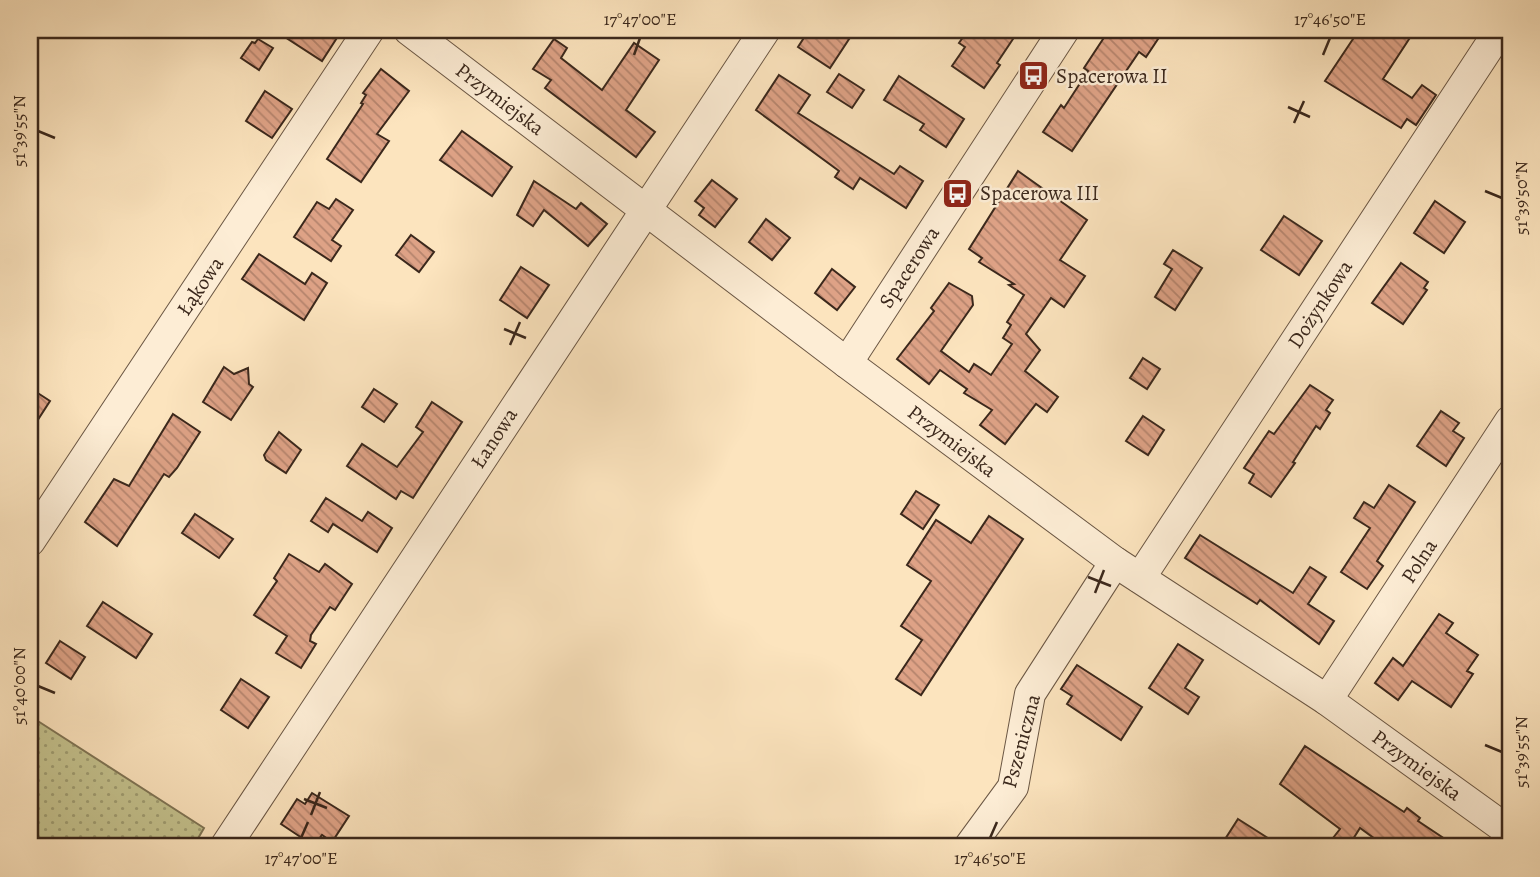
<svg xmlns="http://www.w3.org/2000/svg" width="1540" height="877" viewBox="0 0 1540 877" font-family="Alegreya,serif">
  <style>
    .grass { fill: url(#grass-dots); stroke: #807555; stroke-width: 2 }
    .building { fill: url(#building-back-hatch); stroke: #3b281c; stroke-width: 2 }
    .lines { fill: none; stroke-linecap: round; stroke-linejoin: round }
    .minor-casing { stroke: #6b5744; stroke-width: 32 }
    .minor { stroke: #fdedd5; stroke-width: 30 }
    .ticks { fill: none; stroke: #3b281c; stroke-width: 2.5 }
    .labels { text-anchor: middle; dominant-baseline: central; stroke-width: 5; stroke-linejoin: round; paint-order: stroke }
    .poi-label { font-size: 21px; fill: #3b281c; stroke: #fdedd5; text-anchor: start }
    .street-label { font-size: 21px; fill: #3b281c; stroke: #fdedd5 }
    .neatline { fill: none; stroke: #3b281c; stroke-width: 2.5 }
    .ticks-label { font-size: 18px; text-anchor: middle; fill: #3b281c }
  </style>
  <defs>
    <pattern id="grass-dots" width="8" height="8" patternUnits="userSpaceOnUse" patternTransform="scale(1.75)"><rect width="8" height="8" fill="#c4c28e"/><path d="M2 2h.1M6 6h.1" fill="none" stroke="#a09e73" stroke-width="1.8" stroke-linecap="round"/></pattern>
    <pattern id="building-back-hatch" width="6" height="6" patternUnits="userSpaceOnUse" patternTransform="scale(1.75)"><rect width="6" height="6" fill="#dea286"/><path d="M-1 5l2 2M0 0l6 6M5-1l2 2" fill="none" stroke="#b5846d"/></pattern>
  </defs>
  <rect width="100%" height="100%" fill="#fce4be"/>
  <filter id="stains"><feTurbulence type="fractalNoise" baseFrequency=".00286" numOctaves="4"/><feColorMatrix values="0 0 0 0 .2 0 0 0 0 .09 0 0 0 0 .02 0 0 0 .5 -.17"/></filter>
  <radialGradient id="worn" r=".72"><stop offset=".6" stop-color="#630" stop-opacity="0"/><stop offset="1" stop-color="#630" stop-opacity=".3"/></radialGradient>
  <path class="grass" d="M30,716L204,828L193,847H30Z"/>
  <g class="building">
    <path d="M274,30H342L322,61Z"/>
    <path d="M809,30H855L830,68L798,47Z"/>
    <path d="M968,30H1019L997,63L1000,65L984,88L952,66L965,47L959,43Z"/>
    <path d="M1109,30H1164L1146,57L1139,52L1072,151L1043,132L1061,105L1064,108L1088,71L1084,68Z"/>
    <path d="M1359,30H1415L1383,79L1412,98L1422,85L1436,95L1416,125L1407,119L1401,128L1325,81Z"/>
    <path d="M258,39L273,48L259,70L241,58L252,42L255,43Z"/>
    <path d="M554,39L567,48L561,58L602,90L634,43L659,60L626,110L655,132L636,157L545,88L551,80L533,69Z"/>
    <path d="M381,69L409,91L377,134L389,141L361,182L327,159L363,104L361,103L366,95L363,93Z"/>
    <path d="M839,74L864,90L852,108L827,92Z"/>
    <path d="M779,75L810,95L798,113L894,174L900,166L923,181L906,208L860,178L853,189L835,177L839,171L756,110Z"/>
    <path d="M899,76L964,119L946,147L920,130L924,124L884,100Z"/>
    <path d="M265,91L292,109L272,138L246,121Z"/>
    <path d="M462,131L512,167L492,196L440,160Z"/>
    <path d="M1018,171L1087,220L1060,260L1085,276L1064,307L1051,298L1026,334L1040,350L1025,371L1058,397L1047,412L1036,404L1005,444L980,425L992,410L964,393L967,389L940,370L929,384L897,359L934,311L931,308L949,283L972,296L973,305L941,351L969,372L974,364L991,375L1012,344L1003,338L1011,325L1007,322L1024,295L1009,285L1014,284L979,262L982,258L969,249Z"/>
    <path d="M712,180L737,199L715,227L699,215L704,208L695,201Z"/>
    <path d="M534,181L576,209L581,203L607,224L588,246L544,210L533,226L517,215Z"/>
    <path d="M336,199L353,210L332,240L341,246L331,261L294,237L317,202L329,209Z"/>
    <path d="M1435,201L1465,222L1444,253L1414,233Z"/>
    <path d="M1284,216L1322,241L1299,275L1261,250Z"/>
    <path d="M766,219L790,238L772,260L749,242Z"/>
    <path d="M411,235L434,252L419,272L396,255Z"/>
    <path d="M1173,250L1202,268L1175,310L1155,297L1172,269L1164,264Z"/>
    <path d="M259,254L305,284L312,273L327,283L304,320L242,279Z"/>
    <path d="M1401,263L1428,282L1424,288L1427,290L1403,324L1372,303Z"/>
    <path d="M521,267L549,285L527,318L500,300Z"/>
    <path d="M832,269L855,287L837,310L815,293Z"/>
    <path d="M1143,358L1160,369L1147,389L1130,378Z"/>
    <path d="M224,367L234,374L248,368L249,384L253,387L231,420L203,402Z"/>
    <path d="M1310,385L1333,400L1326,410L1330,413L1320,429L1316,426L1293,462L1295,463L1271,497L1249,483L1254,474L1244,468L1269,431L1274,434Z"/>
    <path d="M30,388L50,401L30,432Z"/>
    <path d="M374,389L397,404L384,422L362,407Z"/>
    <path d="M432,402L462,422L413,498L401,491L396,499L347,466L362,444L397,467L423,432L416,427Z"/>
    <path d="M1441,411L1459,423L1453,431L1464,438L1446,466L1417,446Z"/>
    <path d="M173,414L200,432L177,468L169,477L164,474L117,546L85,522L114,479L129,486Z"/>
    <path d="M1143,416L1164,430L1148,455L1126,441Z"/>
    <path d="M279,432L301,450L286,473L266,460L264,455Z"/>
    <path d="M1389,485L1415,502L1377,561L1383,566L1367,589L1341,572L1370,528L1354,518L1364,502L1374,508Z"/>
    <path d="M916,491L939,505L923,529L901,514Z"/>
    <path d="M326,498L362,521L368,512L392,528L377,552L333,524L328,532L311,521Z"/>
    <path d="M195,514L233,539L219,558L182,533Z"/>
    <path d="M989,516L1023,539L921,695L896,679L922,640L901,626L931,581L907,565L936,520L971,543Z"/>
    <path d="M1200,535L1293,593L1310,567L1326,577L1308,604L1334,621L1319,644L1260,600L1257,604L1185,558Z"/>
    <path d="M289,554L319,572L325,564L352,584L335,610L330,607L311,635L310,641L316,644L301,668L276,653L287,636L254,615L277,581L274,578Z"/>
    <path d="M103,602L152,634L136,658L87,626Z"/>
    <path d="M1439,614L1453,623L1446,633L1478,655L1467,671L1473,674L1451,707L1412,681L1398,700L1375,683L1393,658L1403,666Z"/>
    <path d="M60,641L85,657L71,679L46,663Z"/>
    <path d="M1178,644L1203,660L1185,688L1199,697L1188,714L1149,688Z"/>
    <path d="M1077,665L1142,707L1121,740L1067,704L1072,696L1061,689Z"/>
    <path d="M241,679L269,697L248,728L221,710Z"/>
    <path d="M1305,746L1404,812L1407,808L1420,818L1418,821L1457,847H1386L1360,828L1348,847H1326L1340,829L1280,784Z"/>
    <path d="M312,793L349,816L332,842L322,835L314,846L281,824L297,799L305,804Z"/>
    <path d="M1238,819L1282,847H1220Z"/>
  </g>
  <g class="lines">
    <defs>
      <g id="minor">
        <path d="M409,30L847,363L1115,562L1327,700L1510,832"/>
        <path d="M847,363L1064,30"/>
        <path d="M30,541L369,30"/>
        <path d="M1140,578L1500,30"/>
        <path d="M1327,700L1510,421"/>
        <path d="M225,847L765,30"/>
        <path d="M969,847L1013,787L1030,694L1115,562"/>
      </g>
    </defs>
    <use href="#minor" class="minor-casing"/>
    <use href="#minor" class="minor"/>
  </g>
  <path class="ticks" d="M634,55L640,38M1323,55L1330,38M1288,107L1310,117M1294,123L1304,101M38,131L55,138M1485,191L1502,198M504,329L526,338M510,345L520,322M1088,577L1111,586M1095,593L1104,570M38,686L55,693M1485,745L1502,752M304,799L327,808M311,815L320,792M301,838L308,822M990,838L997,822"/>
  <defs>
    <symbol id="bus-square" viewBox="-11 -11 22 22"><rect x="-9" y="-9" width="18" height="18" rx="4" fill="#8f2418" stroke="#fdedd5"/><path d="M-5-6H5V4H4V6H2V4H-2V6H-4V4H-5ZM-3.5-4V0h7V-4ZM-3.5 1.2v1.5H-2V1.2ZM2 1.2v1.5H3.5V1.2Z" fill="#fff"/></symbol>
  </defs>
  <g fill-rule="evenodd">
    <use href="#bus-square" x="1016" y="58" width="35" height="35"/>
    <use href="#bus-square" x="940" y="176" width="35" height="35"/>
  </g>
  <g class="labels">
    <g class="poi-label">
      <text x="1056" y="76">Spacerowa II</text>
      <text x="980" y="193">Spacerowa III</text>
    </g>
    <g class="street-label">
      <text transform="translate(500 99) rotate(37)">Przymiejska</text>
      <text transform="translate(909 267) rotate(-57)">Spacerowa</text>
      <text transform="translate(200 286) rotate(-56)">Łąkowa</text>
      <text transform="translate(1320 304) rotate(-57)">Dożynkowa</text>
      <text transform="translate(494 438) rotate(-57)">Łanowa</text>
      <text transform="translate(952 441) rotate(37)">Przymiejska</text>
      <text transform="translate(1419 561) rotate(-57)">Polna</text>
      <text transform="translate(1021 741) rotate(-75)">Pszeniczna</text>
      <text transform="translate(1417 765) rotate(36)">Przymiejska</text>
    </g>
  </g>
  <rect width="1540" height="877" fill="none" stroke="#fce4be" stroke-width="77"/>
  <rect x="38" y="38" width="1464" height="800" class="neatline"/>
  <g class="ticks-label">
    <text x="640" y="25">17°47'00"E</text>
    <text x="1330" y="25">17°46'50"E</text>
    <text transform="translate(19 131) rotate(-90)" y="6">51°39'55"N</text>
    <text transform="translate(1521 198) rotate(-90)" y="6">51°39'50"N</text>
    <text transform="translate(19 686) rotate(-90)" y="6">51°40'00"N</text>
    <text transform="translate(1521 752) rotate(-90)" y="6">51°39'55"N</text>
    <text x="301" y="864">17°47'00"E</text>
    <text x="990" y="864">17°46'50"E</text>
  </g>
  <rect width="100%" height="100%" filter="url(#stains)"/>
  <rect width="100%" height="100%" fill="url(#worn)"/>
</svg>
